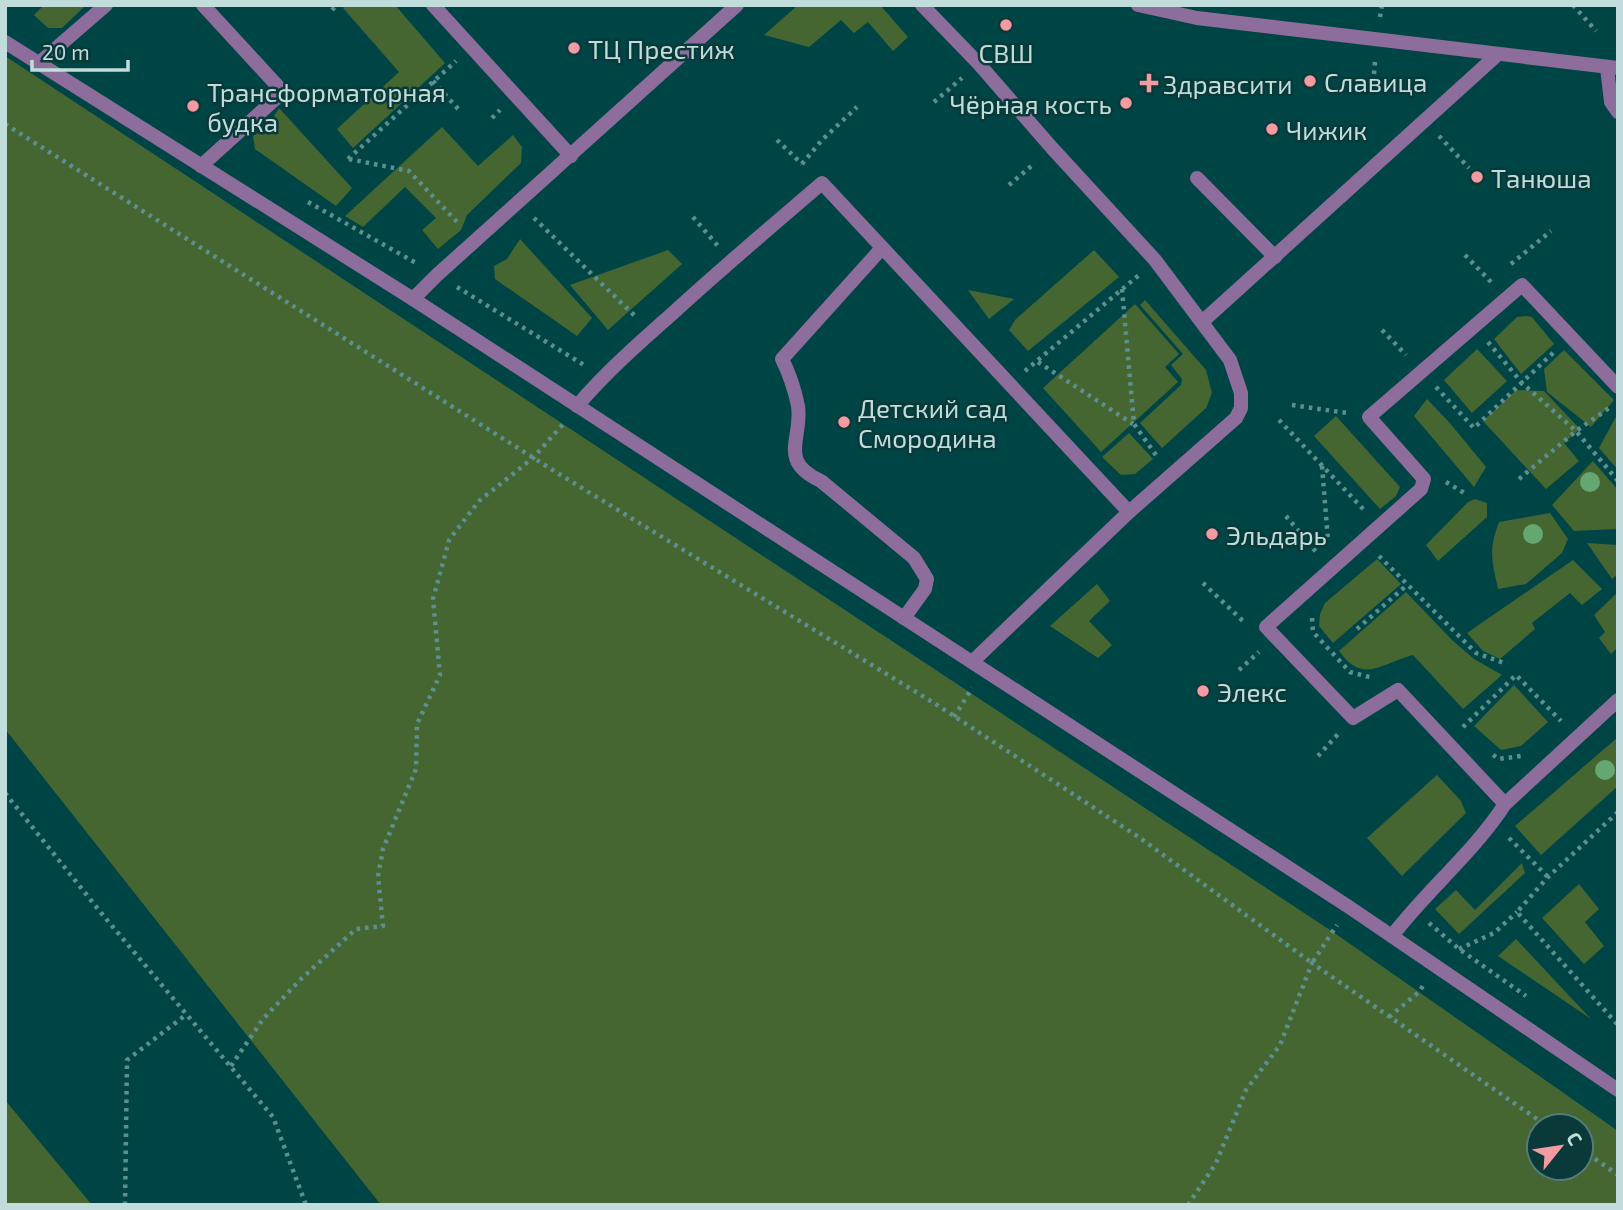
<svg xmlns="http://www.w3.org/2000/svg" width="1623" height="1210" viewBox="0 0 1623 1210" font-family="'Exo 2',sans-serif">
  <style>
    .green { fill: #456531; fill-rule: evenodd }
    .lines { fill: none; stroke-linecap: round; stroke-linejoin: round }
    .path { stroke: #5d8f8f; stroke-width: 4.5; stroke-dasharray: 3.5 5; stroke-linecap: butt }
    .service { stroke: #8d6d9b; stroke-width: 14 }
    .tertiary { stroke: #8d6d9b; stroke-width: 14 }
    .tree { fill: #65a771 }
    .poi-dot { fill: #f49aa1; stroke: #093939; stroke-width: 2.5 }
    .labels { text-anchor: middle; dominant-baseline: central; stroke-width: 5; stroke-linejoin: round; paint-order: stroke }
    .poi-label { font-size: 26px; fill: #c0dddc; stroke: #093939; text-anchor: start }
  </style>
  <rect width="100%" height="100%" fill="#004546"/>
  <g class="green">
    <path d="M44,5H86L62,28H48L34,15Z"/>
    <path d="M346,5H395L445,63L353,148L337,129L399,72L343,8Z"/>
    <path d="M798,5H880L908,37L893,51L868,22L854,33L841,20L809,47L764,35Z"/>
    <path d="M5,56L1333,932L1618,1131V1205H381L5,729ZM1539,1126H1581V1168H1539Z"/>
    <path d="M279,108L352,188L336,206L255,149L253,136L267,128Z"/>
    <path d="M442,127L478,166L513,135L522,147L521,163L467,215L461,230L438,249L422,230L436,218L405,187L363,227L345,216Z"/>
    <path d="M520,239L592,318L577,336L495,279L494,266L507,259Z"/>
    <path d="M668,250L682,264L608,330L570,285Z"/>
    <path d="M1094,250L1119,277L1028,351L1009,330L1015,320Z"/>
    <path d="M968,290L1014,299L989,319Z"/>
    <path d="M1145,300L1206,370L1212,393L1206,408L1162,448L1140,423L1181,385L1182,379L1171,365L1183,354L1140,305Z"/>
    <path d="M1135,304L1179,354L1165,367L1178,382L1101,452L1043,388Z"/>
    <path d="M1526,316L1532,317L1554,344L1521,374L1494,339L1517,317Z"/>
    <path d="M1477,349L1507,381L1472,413L1444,380Z"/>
    <path d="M1564,350L1614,400L1591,427L1547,392L1544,369Z"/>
    <path d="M1516,390L1544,391L1580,429L1564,443L1579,461L1546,489L1483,421Z"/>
    <path d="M1427,399L1449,422L1486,467L1474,487L1414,416Z"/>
    <path d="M1618,413V470L1599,448Z"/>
    <path d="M1336,416L1400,487L1396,496L1380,509L1314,436Z"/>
    <path d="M1129,433L1153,459L1135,474L1121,475L1102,457Z"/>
    <path d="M1593,461L1618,490V529L1574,531L1552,505Z"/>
    <path d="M1475,499L1487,503V517L1438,561L1426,545L1468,502Z"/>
    <path d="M1550,513L1568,539L1562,553L1526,584L1498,589C1492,560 1488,551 1499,522Z"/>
    <path d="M1587,543L1618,545V574L1612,579Z"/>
    <path d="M1377,559L1401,584L1333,643L1319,626L1320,614L1325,603Z"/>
    <path d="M1573,560L1602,589L1582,605L1570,593L1532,623L1535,629L1500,659L1483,651L1467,633Z"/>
    <path d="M1097,584L1110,601L1089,621L1112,645L1098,658L1050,626Z"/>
    <path d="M1406,592L1452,640L1474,659L1502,675L1463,709L1413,655C1382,663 1363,685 1339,651Z"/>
    <path d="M1618,592V647L1611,654L1599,638L1605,632L1594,615Z"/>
    <path d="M1514,685L1548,722L1521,746L1501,750L1474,726Z"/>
    <path d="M1618,737V786L1541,855L1515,826Z"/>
    <path d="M1437,775L1461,801L1466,813L1402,876L1367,838Z"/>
    <path d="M1522,863L1525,873L1459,934L1435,909L1456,890L1475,910Z"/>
    <path d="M1579,884L1599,909L1585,922L1604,946L1584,964L1542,918Z"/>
    <path d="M1516,939L1591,1019L1498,956Z"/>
    <path d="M5,1100L92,1205H5Z"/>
  </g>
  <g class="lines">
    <g class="path">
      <path d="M1573,5L1596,31"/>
      <path d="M332,10L337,5"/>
      <path d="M1380,17L1382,5"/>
      <path d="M1374,74L1375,61"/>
      <path d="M433,81L460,111"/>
      <path d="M934,102L962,78"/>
      <path d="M492,118L500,110"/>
      <path d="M5,124L559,474L934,703L1140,838L1312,963L1337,925"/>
      <path d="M1439,136L1469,168"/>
      <path d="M777,140L802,164"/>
      <path d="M348,159L456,61"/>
      <path d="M349,159L409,171L459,224"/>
      <path d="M802,164L822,140L857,107"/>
      <path d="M1009,185L1035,163"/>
      <path d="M308,202L416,263"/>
      <path d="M693,217L718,246"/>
      <path d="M534,218L636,317"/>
      <path d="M1465,255L1491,282"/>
      <path d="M1511,264L1551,231"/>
      <path d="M457,287L584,365"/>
      <path d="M1122,289L1134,424L1158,458"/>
      <path d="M1382,330L1406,355"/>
      <path d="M1488,342L1522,383L1576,431L1618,481"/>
      <path d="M1038,362L1133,424"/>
      <path d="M1025,371L1139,275"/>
      <path d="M1436,387L1474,428L1554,352"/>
      <path d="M1292,405L1347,413"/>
      <path d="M1279,420L1365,511"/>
      <path d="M1322,466L1328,540"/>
      <path d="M1519,479L1576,431L1609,408"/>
      <path d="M1446,482L1466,494"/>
      <path d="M1286,516L1317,553"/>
      <path d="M1379,556L1476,653L1507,664"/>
      <path d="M1203,583L1245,623"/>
      <path d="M1312,618L1313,632L1350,672L1373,678"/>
      <path d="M1357,629L1407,585"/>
      <path d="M1239,670L1259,652"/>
      <path d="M954,717L972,688"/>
      <path d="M1463,727L1516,675L1561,721"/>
      <path d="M1493,755L1499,759L1521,756"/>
      <path d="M1318,756L1339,733"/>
      <path d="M5,793L102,914L273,1117L306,1205"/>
      <path d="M1618,812L1548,877L1517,912L1618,1025"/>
      <path d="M1509,838L1548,877"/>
      <path d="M1429,923L1459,949L1526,996"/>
      <path d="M1459,949L1494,933L1517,912"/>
      <path d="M1389,1017L1419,992L1424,984"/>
      <path d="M231,1066L263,1019L301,979L356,929L383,926L378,876L383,849L416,769L417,724L440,675L433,599L449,540L479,501L533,458L564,423"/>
      <path d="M1581,1149L1618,1175"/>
      <path d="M125,1205L127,1060L187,1014"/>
      <path d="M1188,1205L1216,1163L1246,1090L1280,1045L1312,963L1547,1126"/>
    </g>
    <g class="service">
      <path d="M433,5L571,156"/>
      <path d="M922,5L979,64L1052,148L1155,260L1230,360L1241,393V408L1236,418L1129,512L972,662"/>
      <path d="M5,42L413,299L1349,907L1618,1090"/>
      <path d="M39,63L106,5"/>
      <path d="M1607,68L1611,102L1618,112"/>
      <path d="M201,166L283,92L203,5"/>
      <path d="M1197,178L1275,257"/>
      <path d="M882,248L782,359C789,373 795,391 798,406C803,438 777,461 821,481L914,558L927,579L925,589L904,618"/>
      <path d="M413,299L437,275L737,5"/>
      <path d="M1202,322L1497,55"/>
      <path d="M577,406C606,372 639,343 673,313C722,268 772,226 822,183L1129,512"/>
      <path d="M1505,804L1398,690L1353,718L1266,627L1421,489L1424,479L1369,417L1522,285L1618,387"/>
      <path d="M1392,936C1427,890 1474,852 1505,804L1618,700"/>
    </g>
    <path class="tertiary" d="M1138,5L1197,18L1618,68"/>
  </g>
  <g class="tree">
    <circle cx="1590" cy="482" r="10"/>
    <circle cx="1533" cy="534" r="10"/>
    <circle cx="1605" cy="770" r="10"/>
  </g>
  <g class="poi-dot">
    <circle cx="1006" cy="25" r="7"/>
    <circle cx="574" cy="48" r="7"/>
    <circle cx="1310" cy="81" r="7"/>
    <path d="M1145.5 72.5h7v7h7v7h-7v7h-7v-7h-7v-7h7z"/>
    <circle cx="1126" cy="103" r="7"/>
    <circle cx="193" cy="106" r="7"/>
    <circle cx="1272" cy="129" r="7"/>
    <circle cx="1477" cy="177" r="7"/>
    <circle cx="844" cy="422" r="7"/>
    <circle cx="1212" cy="534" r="7"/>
    <circle cx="1203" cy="691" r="7"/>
  </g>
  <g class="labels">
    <g class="poi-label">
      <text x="588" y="48">ТЦ Престиж</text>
      <text x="1006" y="52" text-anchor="middle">СВШ</text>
      <text x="1324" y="81">Славица</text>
      <text x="1163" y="83">Здравсити</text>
      <text x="207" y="91">Трансформаторная<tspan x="207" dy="30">будка</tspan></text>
      <text x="1112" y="103" text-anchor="end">Чёрная кость</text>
      <text x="1286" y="129">Чижик</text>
      <text x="1491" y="177">Танюша</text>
      <text x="858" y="407">Детский сад<tspan x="858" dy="30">Смородина</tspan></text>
      <text x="1226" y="534">Эльдарь</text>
      <text x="1217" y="691">Элекс</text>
    </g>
  </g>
  <rect width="1623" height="1210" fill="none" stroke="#c0dddc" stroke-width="14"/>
  <g transform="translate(1560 1147) rotate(60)"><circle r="33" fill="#093939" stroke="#527b7a" stroke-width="2"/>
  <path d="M0-5L12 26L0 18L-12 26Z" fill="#f49aa1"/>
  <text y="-10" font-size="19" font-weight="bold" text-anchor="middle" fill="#c0dddc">С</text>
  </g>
  <path d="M32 60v10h96v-10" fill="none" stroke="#c0dddc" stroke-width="3.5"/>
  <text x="42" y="60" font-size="21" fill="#c0dddc" stroke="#093939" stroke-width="5" paint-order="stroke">20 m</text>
</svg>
